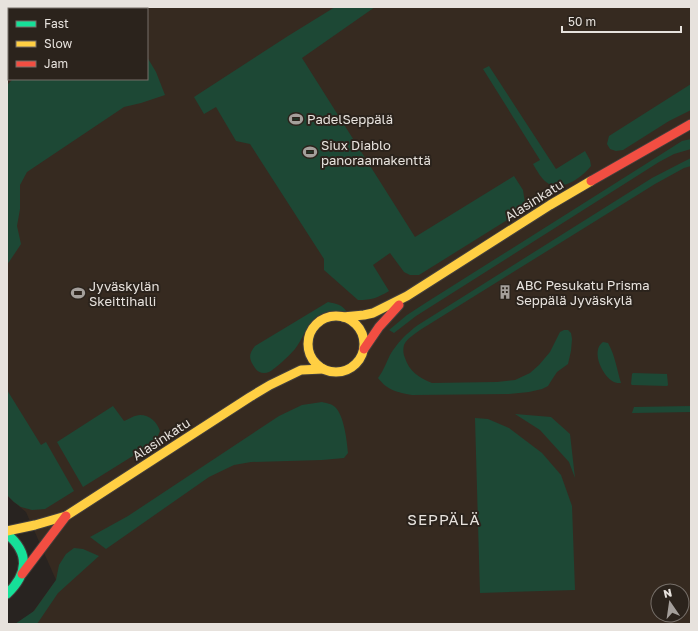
<svg xmlns="http://www.w3.org/2000/svg" width="698" height="631" viewBox="0 0 698 631" font-family="'Golos Text',sans-serif">
  <style>
    .built { fill: #362a20; fill-rule: evenodd }
    .green { fill: #1d4835 }
    .lines { fill: none; stroke-linecap: round; stroke-linejoin: round }
    .fast-casing { stroke: #433f3c; stroke-width: 11 }
    .slow-casing { stroke: #433f3c; stroke-width: 11 }
    .jam-casing { stroke: #433f3c; stroke-width: 11 }
    .fast { stroke: #16e098; stroke-width: 9 }
    .slow { stroke: #ffcf43; stroke-width: 9 }
    .jam { stroke: #f24e42; stroke-width: 9 }
    .labels { text-anchor: middle; dominant-baseline: central; stroke-width: 4; stroke-linejoin: round; paint-order: stroke }
    .poi-label { font-size: 13px; fill: #e7e2dd; stroke: #2b231c; text-anchor: start }
    .street-label { font-size: 13px; fill: #e7e2dd; stroke: #2b231c }
    .quarter-label { font-size: 15px; letter-spacing: 1px; fill: #e7e2dd; stroke: #2b231c }
  </style>
  <rect width="100%" height="100%" fill="#282320"/>
  <path class="built" d="M7,7H691V624H24L56,580L26,512L14,502L7,495ZM9,9H147V79H9ZM658,591H682V615H658Z"/>
  <g class="green">
    <path d="M7,7H25L24,9H9V29L7,31Z"/>
    <path d="M72,7H117L118,9H71Z"/>
    <path d="M335,7H375L302,58L415,237L514,176L523,190L525,203L520,212L419,275H410L404,272L390,253L373,265L389,291C377,298 372,300 358,300L324,270V259L250,144L236,141L216,107L204,114L194,97L288,36Z"/>
    <path d="M147,57L156,72L165,95L141,103L124,107L27,172L20,185V209L17,226L21,244L9,262L7,264V85L13,79H147Z"/>
    <path d="M489,66L556,169L585,151L590,160L591,166C582,177 564,191 549,184C542,180 537,171 533,164L540,160L483,69Z"/>
    <path d="M691,84V110L669,121L623,150L616,151L610,149L607,144L609,136Z"/>
    <path d="M691,139V149L674,154L659,162L416,316L394,333L389,330L407,315L427,302L660,155L682,141Z"/>
    <path d="M691,158V166L684,168L655,184L420,330C415,334 407,338 404,345C403,349 403,354 405,358C409,371 419,378 432,383L497,382L515,380L530,373L539,365L550,352L560,332L564,330H568L571,333L572,339L571,351L568,364L557,372L553,378L548,386L542,389L529,392L509,394L412,395C397,392 388,391 378,378C384,370 386,363 390,355C397,343 407,333 418,325L652,178L681,163Z"/>
    <path d="M328,302C337,304 341,304 347,312C335,310 325,310 315,318C308,323 301,342 295,349C291,354 274,370 269,372C264,374 258,373 255,368C249,359 248,355 255,346Z"/>
    <path d="M603,342L608,343C615,355 617,370 621,383C620,383 615,383 614,382C603,377 590,351 603,342Z"/>
    <path d="M633,373L667,374L668,385L667,386L632,385L631,384L632,374Z"/>
    <path d="M7,390L41,445L46,442L74,491L45,509L32,510L21,507L14,502L7,495Z"/>
    <path d="M322,402C326,403 332,404 335,407C344,415 347,441 348,453L344,458L322,460L251,462L234,465L209,477L106,549L90,537L128,516L279,416L302,405Z"/>
    <path d="M113,406L124,421C129,419 135,415 140,415C150,415 157,422 160,431L157,438L144,449L83,487L57,442Z"/>
    <path d="M691,406V412L633,413H632L634,407Z"/>
    <path d="M515,414L551,417L570,434L575,478L569,462L540,430Z"/>
    <path d="M475,418L488,419L509,428L542,453L561,475L572,506L575,590L480,593Z"/>
    <path d="M74,548L83,549L99,556L58,593L37,624H15L34,611L56,580L59,565L66,554Z"/>
  </g>
  <g class="lines">
    <defs>
      <path id="fast" d="M7,534C30,553 28,574 7,594"/>
      <g id="slow">
        <circle cx="336" cy="344" r="28"/>
        <path d="M343,317L364,315L373,313L407,296L550,205L591,181"/>
        <path d="M7,531L35,525L66,516L250,397L270,385L301,370L323,369"/>
      </g>
      <g id="jam">
        <path d="M591,181L691,124"/>
        <path d="M364,349L379,327L399,305"/>
        <path d="M22,574L66,516"/>
      </g>
    </defs>
    <use href="#fast" class="fast-casing"/>
    <use href="#slow" class="slow-casing"/>
    <use href="#jam" class="jam-casing"/>
    <use href="#fast" class="fast"/>
    <use href="#slow" class="slow"/>
    <use href="#jam" class="jam"/>
  </g>
  <defs>
    <symbol id="stadium-bare" viewBox="-9 -9 18 18"><path d="M0-5a6.5 5 0 1 0 0 10a6.5 5 0 1 0 0-10ZM-3.5-1.8h7v3.6h-7Z" fill="#a49f9b" stroke="#2b231c" stroke-width="2.5" paint-order="stroke"/></symbol>
    <symbol id="building-bare" viewBox="-9 -9 18 18"><path d="M-4-6H4V6H1V3H-1V6H-4ZM-2.5-4.3h1.7v1.8h-1.7ZM.8-4.3h1.7v1.8H.8ZM-2.5-1h1.7V.8h-1.7ZM.8-1h1.7V.8H.8Z" fill="#a49f9b" stroke="#2b231c" stroke-width="2.5" paint-order="stroke"/></symbol>
  </defs>
  <g fill-rule="evenodd">
    <use href="#stadium-bare" x="286" y="109" width="20" height="20"/>
    <use href="#stadium-bare" x="300" y="142" width="20" height="20"/>
    <use href="#building-bare" x="495" y="282" width="20" height="20"/>
    <use href="#stadium-bare" x="68" y="283" width="20" height="20"/>
  </g>
  <g class="labels">
    <g class="poi-label">
      <text x="307" y="119">PadelSeppälä</text>
      <text x="321" y="145">Siux Diablo<tspan x="321" dy="15">panoraamakenttä</tspan></text>
      <text x="516" y="285">ABC Pesukatu Prisma<tspan x="516" dy="15">Seppälä Jyväskylä</tspan></text>
      <text x="89" y="286">Jyväskylän<tspan x="89" dy="15">Skeittihalli</tspan></text>
    </g>
    <g class="street-label">
      <text transform="translate(534 200) rotate(-32)">Alasinkatu</text>
      <text transform="translate(161 439) rotate(-33)">Alasinkatu</text>
    </g>
    <g class="quarter-label">
      <text x="444" y="519">SEPPÄLÄ</text>
    </g>
  </g>
  <rect width="698" height="631" fill="none" stroke="#e7e2dd" stroke-width="16"/>
  <rect x="8" y="8" width="140" height="72" fill="#2b231c" stroke="#766f69"/>
  <rect x="16" y="21" width="20" height="6" fill="#16e098" stroke="#766f69"/>
  <text x="44" y="28" font-size="12" fill="#e7e2dd">Fast</text>
  <rect x="16" y="41" width="20" height="6" fill="#ffcf43" stroke="#766f69"/>
  <text x="44" y="48" font-size="12" fill="#e7e2dd">Slow</text>
  <rect x="16" y="61" width="20" height="6" fill="#f24e42" stroke="#766f69"/>
  <text x="44" y="68" font-size="12" fill="#e7e2dd">Jam</text>
  <g transform="translate(670 603) rotate(347)"><circle r="19" fill="#2b231c" stroke="#766f69"/>
  <path d="M0-3L7 15L0 10L-7 15Z" fill="#a49f9b"/>
  <text y="-6" font-size="11" font-weight="bold" text-anchor="middle" fill="#e7e2dd">N</text>
  </g>
  <path d="M562 26v6h119v-6" fill="none" stroke="#e7e2dd" stroke-width="2"/>
  <text x="568" y="26" font-size="12" fill="#e7e2dd" stroke="#2b231c" stroke-width="3" paint-order="stroke">50 m</text>
</svg>
